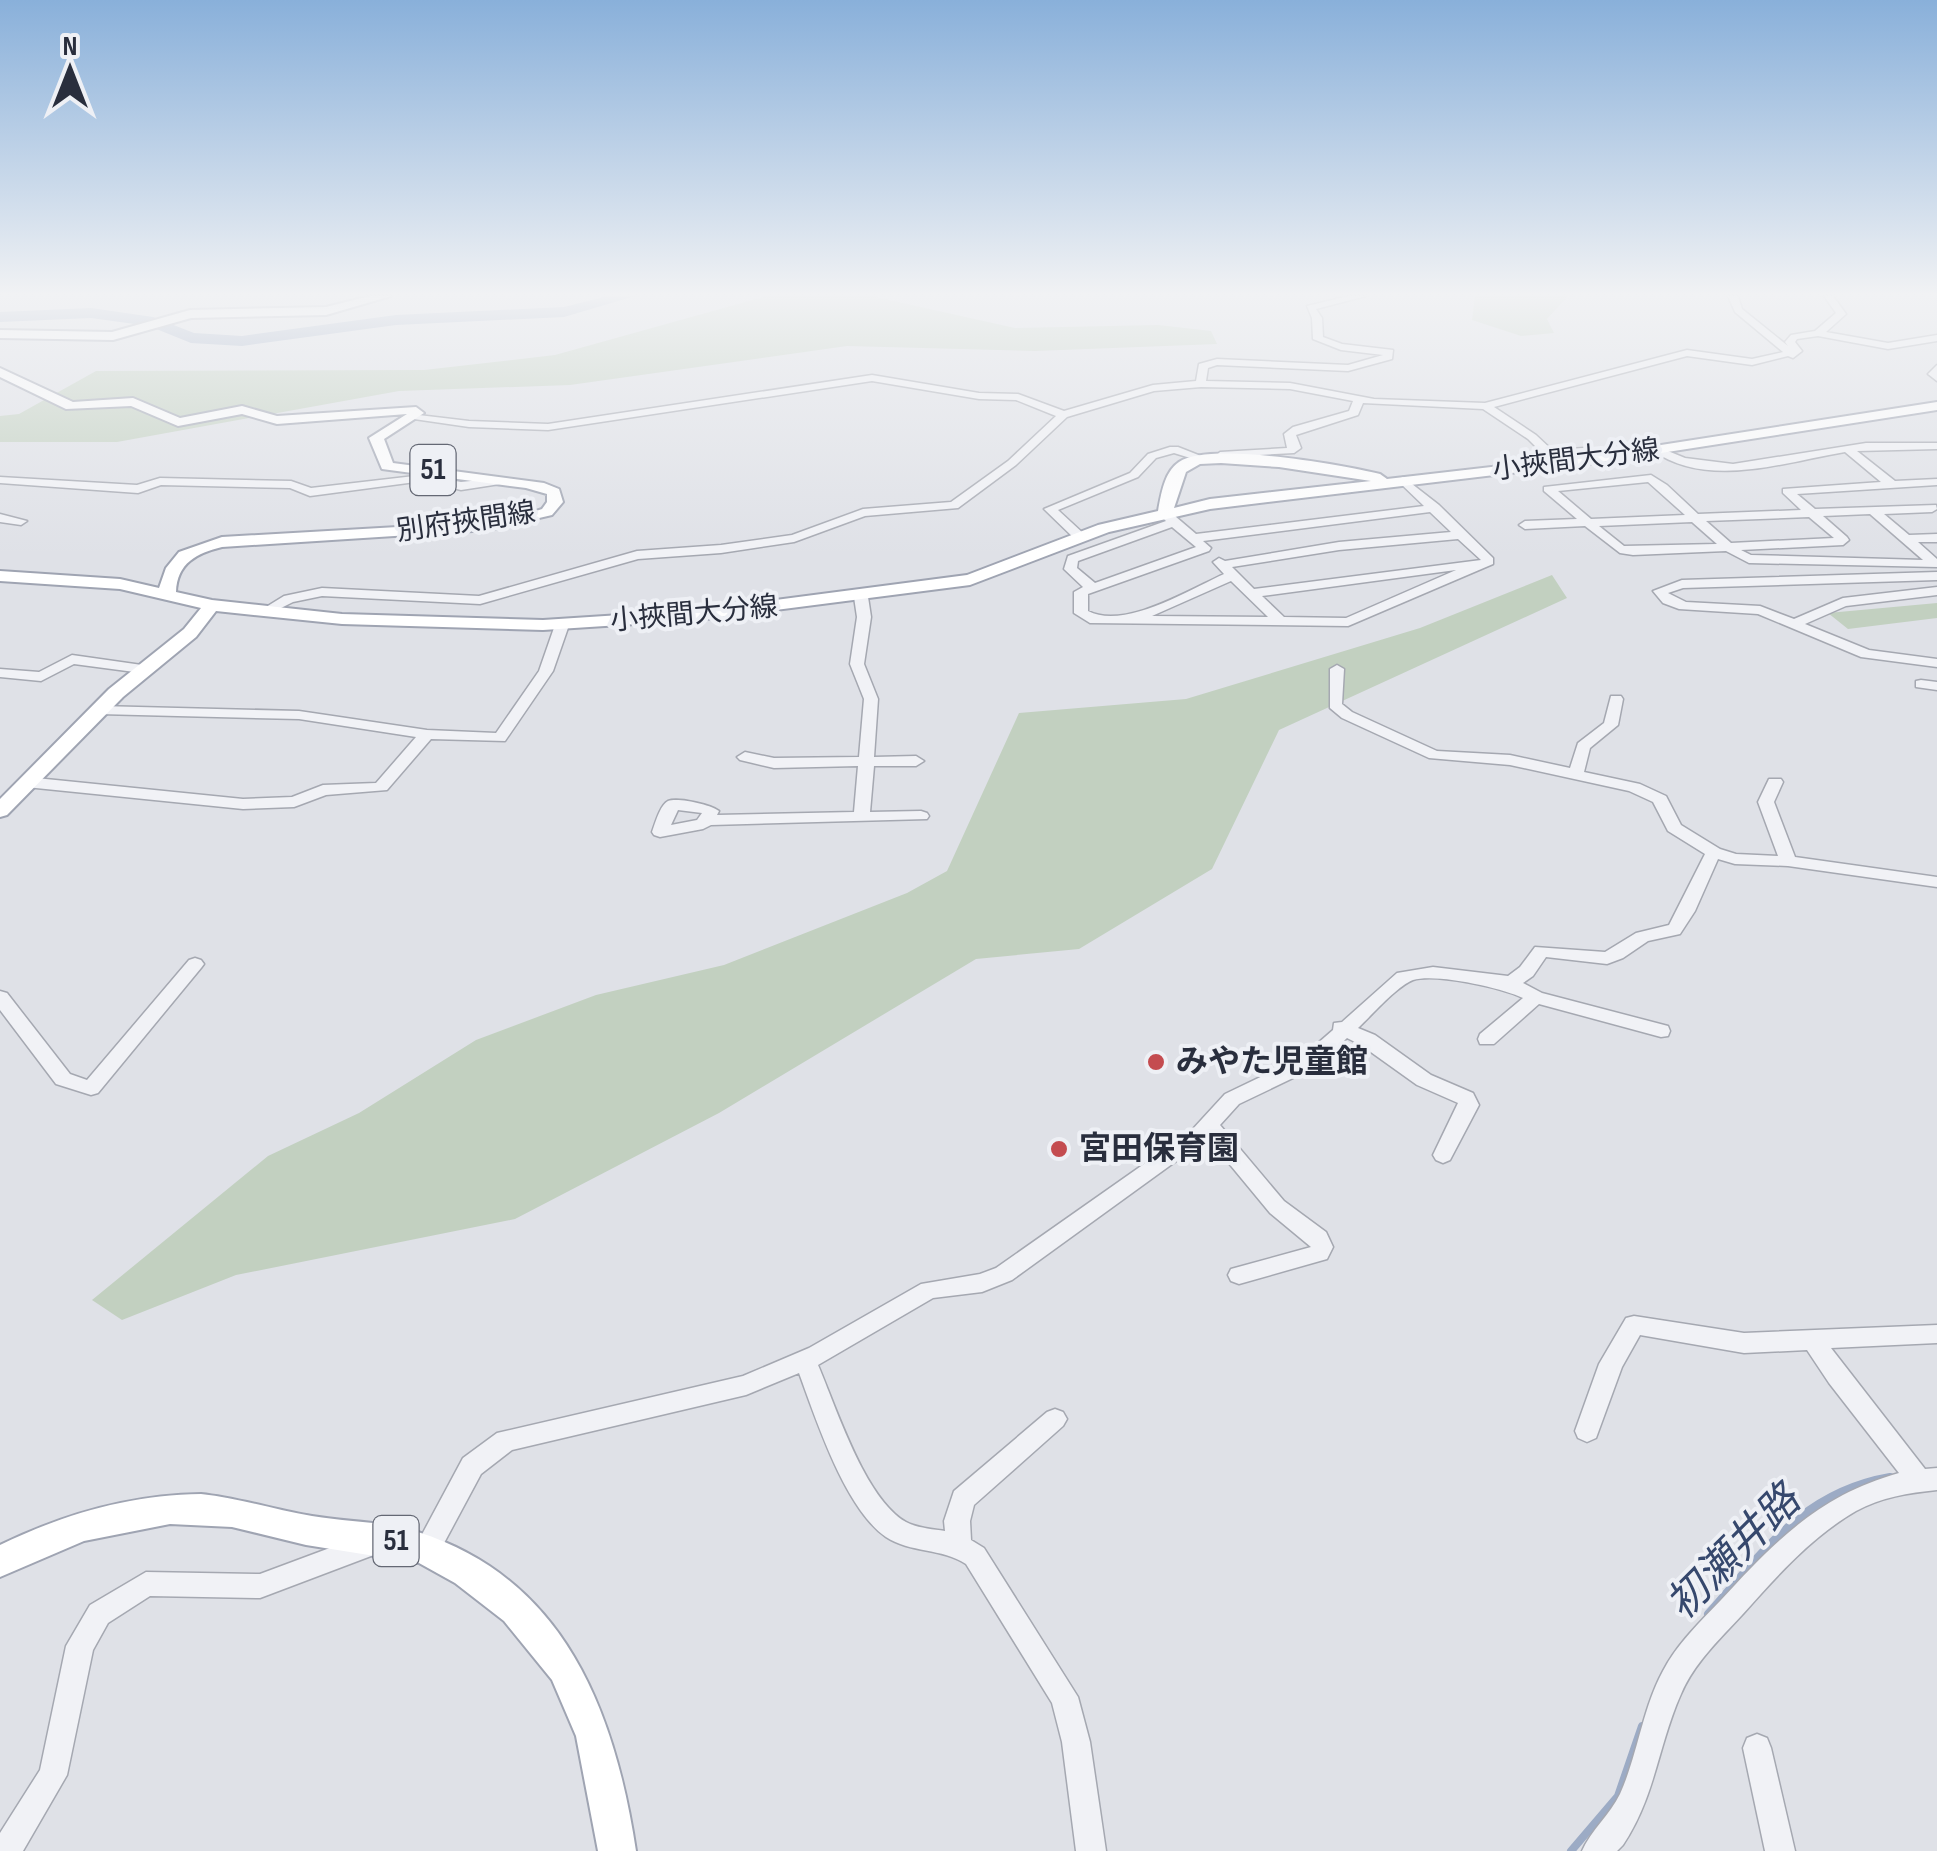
<svg xmlns="http://www.w3.org/2000/svg" width="1937" height="1851" viewBox="0 0 1937 1851" font-family="'Sofia Sans Condensed','Noto Sans JP',sans-serif">
  <style>
    .green { fill: #c2d0c0 }
    .lines { fill: none; stroke-linecap: round; stroke-linejoin: round }
    .stream { stroke: #9cabc5; stroke-width: 8 }
    .river { fill: #9cabc5; fill-rule: evenodd }
    .minor-casing { stroke: #a5a8b1; stroke-width: 3 }
    .major-casing { stroke: #9fa4b2; stroke-width: 4 }
    .minor { fill: #f1f2f6; fill-rule: evenodd }
    .major { fill: #fff; fill-rule: evenodd }
    .poi-dot { fill: #c44c50; stroke: #eef0f5; stroke-width: 4 }
    .labels { text-anchor: middle; dominant-baseline: central; stroke-width: 8; stroke-linejoin: round; paint-order: stroke }
    .far-street-label { font-size: 28px; fill: #292e3d; stroke: #eef0f5 }
    .shield { fill: #eef0f5; stroke: #646874; stroke-width: 2.5 }
    .shield-label { font-size: 30px; font-weight: bold; fill: #292e3d }
    .poi-label { font-size: 32px; font-weight: bold; fill: #292e3d; stroke: #eef0f5; text-anchor: start }
    .near-water-label { font-size: 42px; font-style: italic; fill: #36486d; stroke: #eef0f5 }
  </style>
  <rect width="100%" height="100%" fill="#dfe1e7"/>
  <g class="green">
    <path d="M767,296H871L1015,328L1158,325L1211,331L1217,344L1035,351L847,346L570,385L399,391L117,442H0V416L19,414L96,371L424,370L555,355Z"/>
    <path d="M1475,296H1568L1547,319L1554,333L1521,336L1472,320Z"/>
    <path d="M1552,575L1567,598L1279,730L1212,869L1079,949L976,959L719,1113L515,1219L236,1275L122,1320L92,1300L268,1156L359,1113L476,1040L596,995L724,965L907,893L947,871L1019,713L1186,699L1420,628Z"/>
    <path d="M1937,603V618L1848,629L1828,613Z"/>
  </g>
  <g class="lines">
    <g class="stream">
      <path d="M1708,1614C1764,1551 1803,1492 1890,1477"/>
      <path d="M1571,1851L1618,1796L1642,1726"/>
    </g>
    <path class="river" d="M608,296H635L564,317L396,325L242,346L191,343L149,326L91,318L0,322V312L91,308L153,317L194,333L242,336L396,315L564,307Z"/>
    <defs>
      <g id="minor">
        <path d="M1349,296H1366L1316,309L1322,318L1323,337L1342,344L1393,350L1392,359L1348,371L1217,365L1208,368L1206,381L1290,383L1374,399L1485,403L1687,350L1752,359L1783,352L1735,312L1728,296H1738L1742,309L1788,346L1785,342L1791,335L1815,331L1836,313L1824,296H1833L1846,314L1826,332L1888,343L1937,335V341L1888,349L1818,336L1797,339L1795,342L1802,351L1793,358L1788,356L1752,365L1687,356L1494,407L1536,435L1552,450L1585,448L1607,456V460L1584,454L1545,456L1528,439L1483,409L1363,403L1358,415L1296,435L1301,448L1294,453L1224,457L1218,454L1220,452L1287,448L1284,434L1293,427L1349,411L1353,401L1290,389L1201,387L1154,391L1067,417L1016,465L958,508L865,516L794,542L721,553L638,559L480,604L322,596L293,602L265,616L258,612L284,596L322,588L479,596L637,551L721,545L792,535L863,509L951,502L1008,461L1056,416L1016,400L979,399L872,381L548,430L469,427L414,419L410,418V414L469,421L548,424L872,375L979,393L1018,394L1064,411L1153,385L1196,381L1199,364L1217,359L1348,365L1383,355L1341,350L1313,339L1312,318L1307,306Z"/>
        <path d="M1937,365V381L1928,374Z"/>
        <path d="M1866,443H1937V449L1857,451L1895,481L1937,479V485L1797,494L1815,509L1936,505L1937,509L1932,512L1884,514L1909,535L1937,534V542H1918L1937,559V567L1749,563L1726,551L1633,555L1620,553L1585,526L1525,529L1519,525L1525,521L1577,519L1544,491V487L1651,475L1667,485L1698,514L1801,510L1783,493V489L1881,482L1845,452C1784,462 1708,490 1652,450L1658,447L1685,458L1733,464ZM1648,482L1685,515L1591,519L1558,491ZM1870,514L1923,560L1751,555L1741,550L1843,545L1849,540L1847,537L1823,516ZM1809,517L1834,538L1731,543L1706,521ZM1692,522L1717,544L1624,546L1599,526Z"/>
        <path d="M1170,447H1178L1206,458L1200,461L1174,453L1156,458L1138,477L1058,510L1084,534V540H1076L1044,509L1130,473L1148,454Z"/>
        <path d="M423,475L461,482L500,478L506,481L500,484L461,490L423,481L310,496L290,488L161,485L138,493L0,483V477L137,485L160,478L291,481L311,488Z"/>
        <path d="M1403,477L1439,505L1493,558V564L1348,626L1090,623L1074,613V592L1083,587L1064,569L1068,556L1166,521L1159,514L1161,511H1169L1196,534L1424,506L1399,482L1397,480ZM1430,512L1451,532L1339,542L1225,561L1219,558L1213,562L1224,574C1189,590 1124,630 1088,611V594L1209,551L1211,548L1203,541ZM1172,527L1196,547L1095,583L1077,568L1078,561ZM1458,539L1481,560L1254,589L1232,567L1339,550ZM1456,570L1346,618L1284,617L1262,596ZM1231,581L1268,617L1152,616Z"/>
        <path d="M0,514L27,521L21,525L0,522Z"/>
        <path d="M1937,572V580L1683,588L1668,593L1686,602L1760,606L1794,619L1843,598L1937,587V595L1846,606L1805,624L1869,650L1937,659V667L1861,657L1758,614L1679,609L1663,603L1653,591L1682,580Z"/>
        <path d="M861,593L868,597L871,617L864,664L878,699L874,757L916,756L924,761L916,766H874L870,812L921,811L927,813L929,816L927,819L711,825L703,829L660,837L654,835L652,832C655,824 660,805 668,801C678,797 712,805 719,811L717,815L854,812L858,766L774,768L740,760L737,757L745,752L774,758L859,757L864,699L850,664L857,617L854,597ZM678,810L702,813L697,820L671,825Z"/>
        <path d="M562,621L569,625L553,671L505,741L431,739L387,790L326,795L294,807L243,809L26,787L18,782L26,777L243,799L292,797L323,785L376,783L416,737L299,719L99,714L92,710L99,706L299,711L427,730L496,733L539,671L555,625Z"/>
        <path d="M72,655L142,665L149,669L142,673L74,664L41,681L0,677V669L39,672Z"/>
        <path d="M1337,665L1344,669L1342,704L1352,712L1437,751L1510,755L1570,768L1578,743L1604,723L1611,696H1621L1623,699L1618,725L1590,748L1584,772L1640,784L1666,796L1681,825L1720,849L1736,854L1778,856L1758,802L1769,779H1781L1783,782L1774,802L1795,857L1937,877V887L1788,866L1735,864L1718,859L1695,911L1680,934L1648,941L1623,958L1607,964L1546,957L1533,976L1523,983L1542,993L1668,1026L1670,1031L1668,1036L1661,1037L1539,1004L1494,1044H1480L1478,1039L1480,1034L1523,998C1502,988 1436,973 1413,980C1397,986 1371,1016 1358,1028L1375,1035L1431,1075L1473,1093L1479,1105L1450,1160L1443,1163L1436,1160L1433,1155L1458,1103L1417,1085L1361,1045L1347,1038L1316,1067L1239,1104L1220,1125L1284,1201L1326,1232L1333,1247L1327,1259L1239,1284L1231,1281L1228,1275L1231,1269L1311,1247L1270,1213L1208,1138L1012,1280L982,1292L933,1298L818,1365C836,1407 865,1499 906,1522C917,1528 932,1529 945,1531L944,1521L954,1491L1047,1412L1055,1409L1063,1412L1067,1419L1063,1426L974,1505L970,1521L971,1540L984,1548L1078,1697L1090,1742L1106,1851H1076L1062,1742L1052,1703L966,1564C942,1548 910,1553 886,1537C845,1509 816,1419 799,1373L746,1395L512,1450L481,1474L436,1558L427,1562L418,1558L414,1550L418,1542L463,1458L497,1433L743,1376L809,1348L921,1284L980,1274L996,1268L1191,1131L1225,1094L1302,1057L1333,1030L1334,1023L1342,1022L1397,973L1433,967L1508,976L1520,967L1535,947L1605,952L1636,933L1669,925L1705,854L1668,831L1653,802L1629,791L1510,765L1429,758L1342,718L1330,708V669Z"/>
        <path d="M1921,680L1937,682V690L1916,687V681Z"/>
        <path d="M195,958L201,960L204,964L201,968L98,1093L91,1095L56,1084L0,1010V991L7,993L70,1074L87,1080L189,960Z"/>
        <path d="M1634,1316L1744,1333L1937,1325V1343L1831,1348L1925,1469L1937,1468V1490C1908,1493 1882,1497 1856,1511C1811,1537 1776,1577 1742,1615C1720,1639 1694,1663 1681,1694C1658,1745 1656,1795 1623,1845L1617,1851H1582C1591,1830 1610,1815 1620,1794C1638,1754 1642,1710 1663,1671C1677,1644 1700,1622 1721,1600C1775,1541 1820,1495 1899,1473L1829,1383L1807,1350L1744,1353L1640,1335L1622,1367L1596,1438L1587,1442L1578,1438L1575,1431L1599,1364L1626,1318Z"/>
        <path d="M370,1533L379,1537L383,1545L379,1553L260,1598L150,1596L108,1623L93,1650L67,1775L23,1851H0V1833L40,1770L66,1646L90,1605L146,1572L260,1574Z"/>
        <path d="M1757,1734L1767,1738L1771,1748L1795,1851H1765L1743,1748L1747,1738Z"/>
      </g>
      <g id="major">
        <path d="M370,296H391L326,315L191,318L113,340L0,338V330L112,332L190,310L326,307Z"/>
        <path d="M0,368L73,402L133,398L180,418L242,406L277,416L416,407L424,413L384,439L393,463L544,483L559,489L563,502L552,515L488,530L222,547C197,553 177,563 176,592L212,600L342,614L543,620L698,610L967,575L1098,525L1158,511C1161,495 1164,472 1179,462C1210,441 1342,465 1380,474L1387,479L1603,454L1937,402V410L1603,462L1210,509L1109,532L970,585L698,620L543,630L342,624L216,611L196,637L123,697L7,815L0,817V799L109,689L184,629L201,608L120,589L0,581V571L120,579L159,588L166,568L179,552L222,537L467,523L524,515L542,509L547,502V494L526,488L382,469L369,438L407,414L277,424L242,414L178,426L131,406L66,409L0,377ZM1221,463L1279,467L1371,481L1210,499L1174,508L1186,472L1200,464Z"/>
        <path d="M201,1494C239,1498 275,1510 312,1516C347,1522 383,1521 418,1532C565,1579 615,1712 636,1851H598L576,1736L552,1680L504,1621L455,1583L419,1563L306,1545L232,1527L170,1524L84,1541L0,1577V1545C64,1514 129,1495 201,1494Z"/>
      </g>
    </defs>
    <use href="#minor" class="minor-casing"/>
    <use href="#major" class="major-casing"/>
    <use href="#minor" class="minor"/>
    <use href="#major" class="major"/>
  </g>
  <linearGradient id="sky" x2="0" y2="1"><stop stop-color="#89b0da"/><stop offset="0.53" stop-color="#f1f2f4"/><stop offset="1" stop-color="#f1f2f4" stop-opacity="0"/></linearGradient>
  <rect width="1937" height="555" fill="url(#sky)"/>
  <g class="poi-dot">
    <circle cx="1156" cy="1062" r="10"/>
    <circle cx="1059" cy="1149" r="10"/>
  </g>
  <g class="labels">
    <g class="far-street-label">
      <text transform="translate(1576 460) rotate(-7)">小挾間大分線</text>
      <text transform="translate(466 522) rotate(-8)">別府挾間線</text>
      <text transform="translate(694 614) rotate(-5)">小挾間大分線</text>
    </g>
    <g class="shield">
      <rect x="410.5" y="445" width="45" height="50" rx="8"/>
      <rect x="373.5" y="1516" width="45" height="50" rx="8"/>
    </g>
    <g class="shield-label">
      <text x="433" y="470">51</text>
      <text x="396" y="1541">51</text>
    </g>
    <g class="poi-label">
      <text x="1176" y="1062">みやた児童館</text>
      <text x="1079" y="1149">宮田保育園</text>
    </g>
    <g class="near-water-label">
      <text transform="translate(1734 1553) rotate(-45)">初瀬井路</text>
    </g>
  </g>
  <g transform="translate(70 70)" stroke="#eef0f5" stroke-width="8" paint-order="stroke">
  <path d="M0-8L18 38L0 25L-18 38Z" fill="#292e3d"/>
  <text y="-15" font-size="28" font-weight="bold" text-anchor="middle" fill="#292e3d">N</text>
  </g>
</svg>
